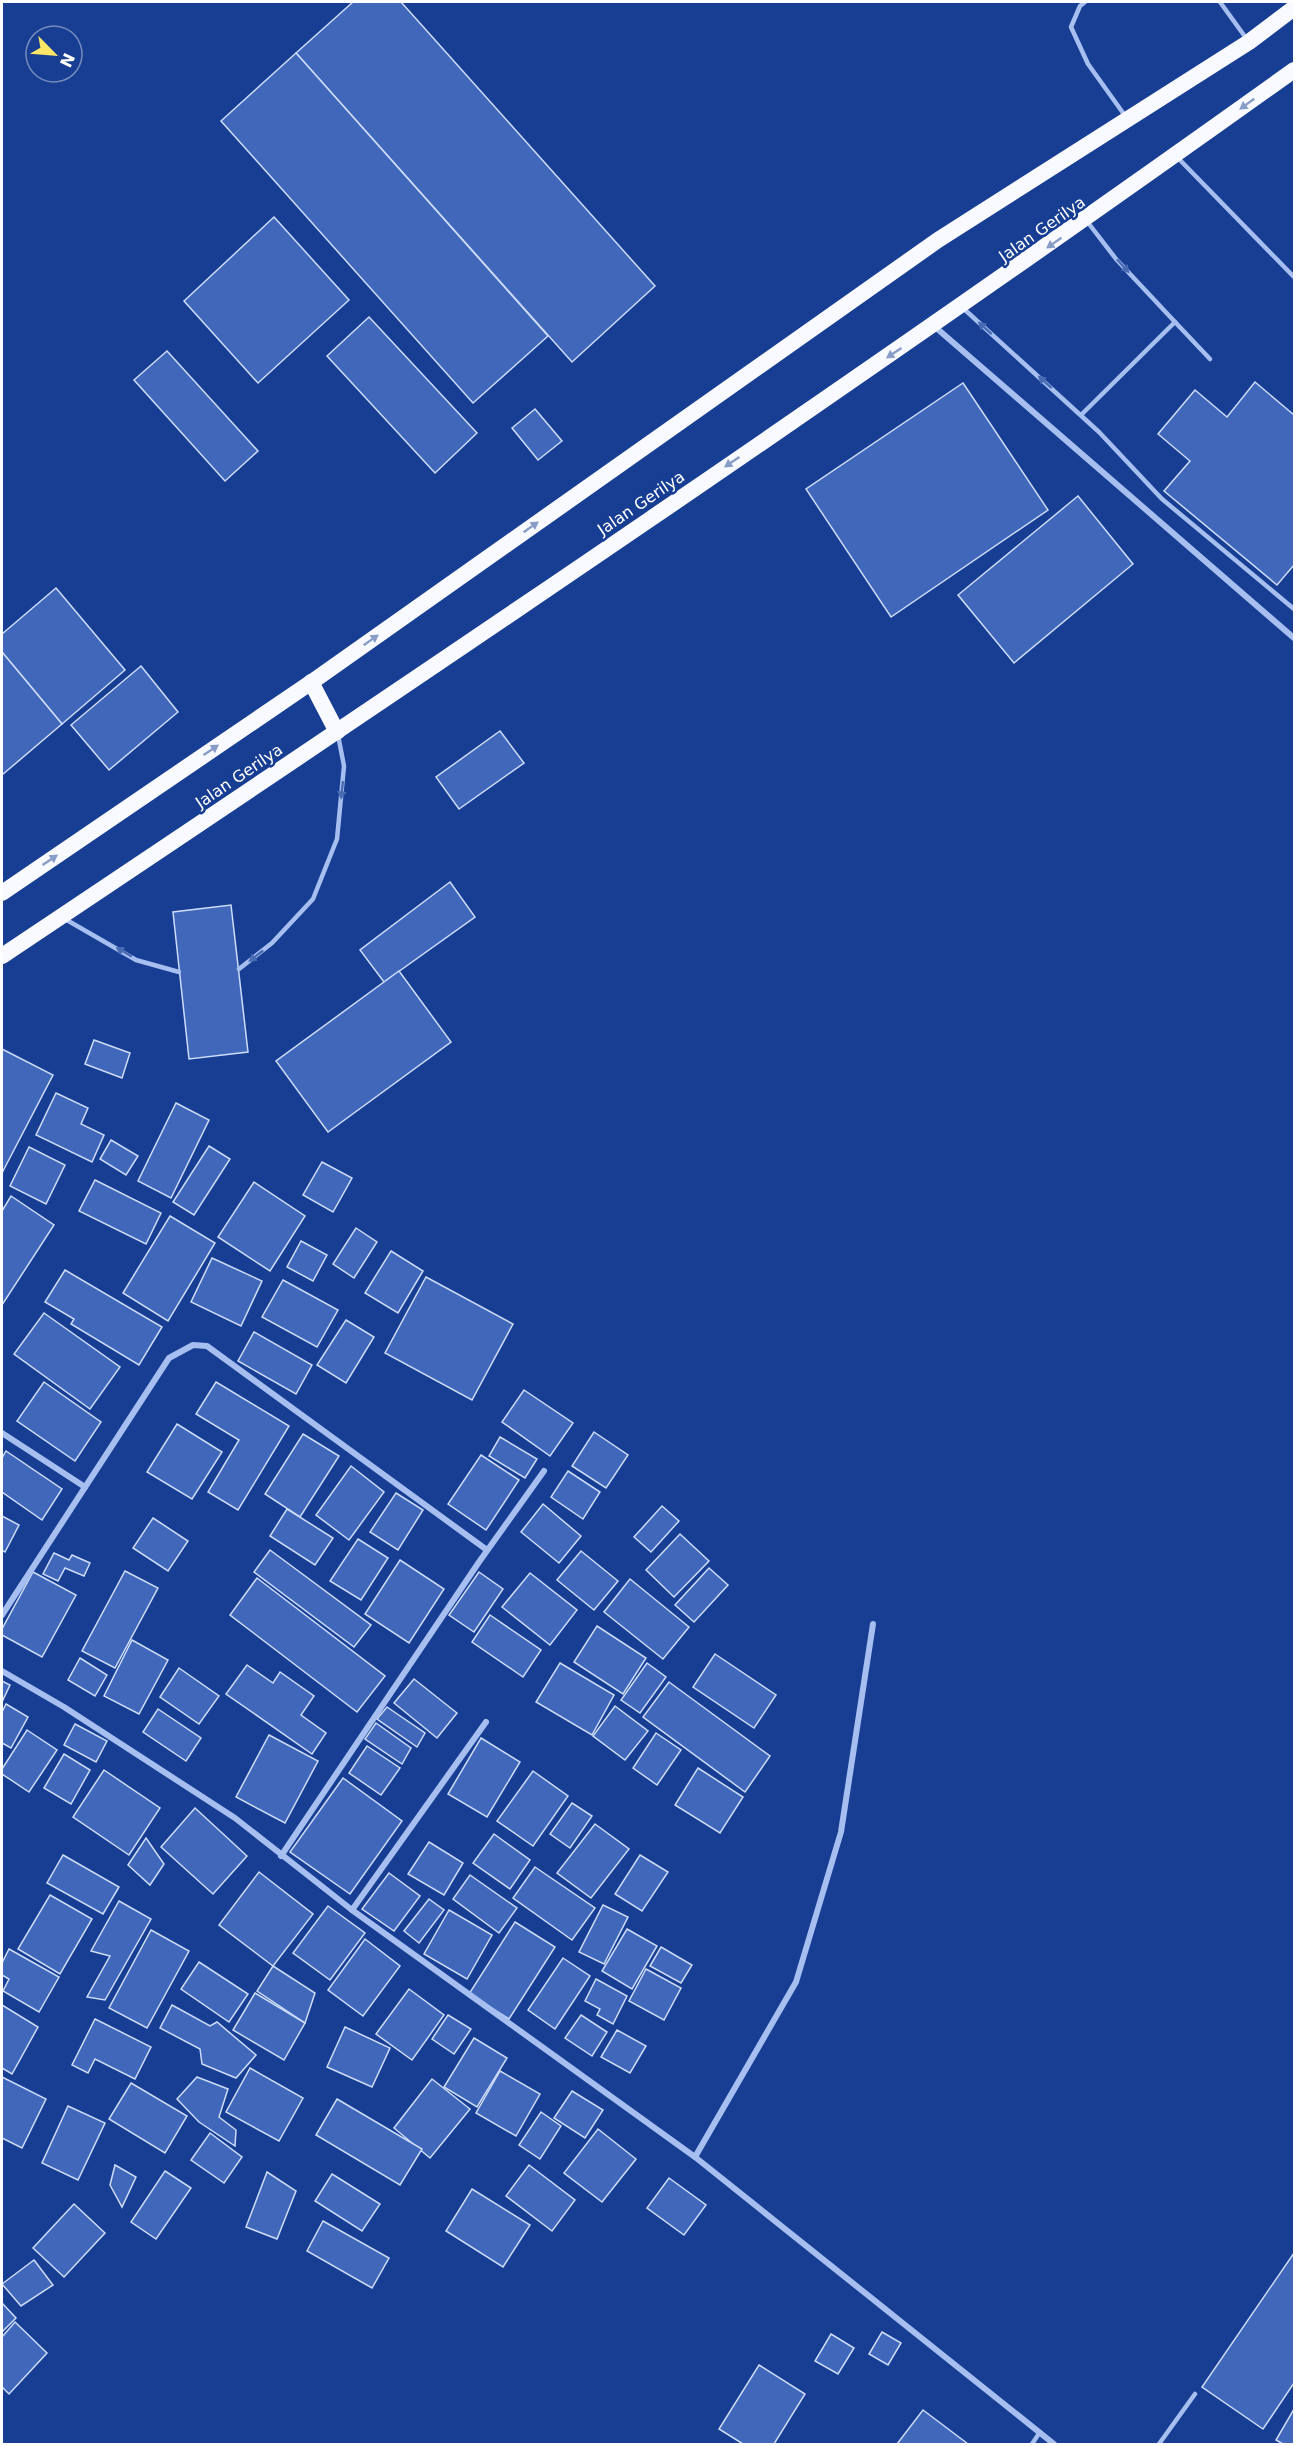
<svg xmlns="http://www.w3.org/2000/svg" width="1296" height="2446" viewBox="0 0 1296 2446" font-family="'DejaVu Sans',sans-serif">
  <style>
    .building { fill: #4067ba; stroke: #cddcfb; stroke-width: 1.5 }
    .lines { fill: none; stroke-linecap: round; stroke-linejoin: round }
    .service { stroke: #a6bff0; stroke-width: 4.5 }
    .minor { stroke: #a6bff0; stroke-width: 6 }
    .trunk { stroke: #f8faff; stroke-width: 16 }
    .oneway { fill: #889cc8 }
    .oneway2 { fill: #496bb3 }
    .labels { text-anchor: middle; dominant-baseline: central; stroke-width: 5; stroke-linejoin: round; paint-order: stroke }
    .street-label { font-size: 16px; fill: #fff; stroke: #173e92 }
  </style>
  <rect width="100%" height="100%" fill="#173e92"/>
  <g class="building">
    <path d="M353,2H401L655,286L572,362L296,53Z"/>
    <path d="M296,53L548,336L473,403L221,121Z"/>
    <path d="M274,217L349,300L258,383L184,301Z"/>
    <path d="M369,317L477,433L435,473L327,356Z"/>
    <path d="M167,351L258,451L225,481L134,380Z"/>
    <path d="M1255,382L1294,415V565L1277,585L1164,491L1190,461L1158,434L1195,390L1227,417Z"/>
    <path d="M963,383L1048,510L891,617L806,489Z"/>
    <path d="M535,409L562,441L538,460L512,428Z"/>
    <path d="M1078,496L1133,564L1014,663L958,595Z"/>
    <path d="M56,588L125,670L62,724L2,652V634Z"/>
    <path d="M2,652L62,724L2,775Z"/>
    <path d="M141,666L178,712L109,770L71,725Z"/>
    <path d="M500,731L524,763L459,809L436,777Z"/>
    <path d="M450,882L475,917L384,982L360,950Z"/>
    <path d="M231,905L248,1052L189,1059L173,912Z"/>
    <path d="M399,971L451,1042L328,1132L276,1061Z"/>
    <path d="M94,1040L130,1053L122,1078L85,1064Z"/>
    <path d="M2,1049L53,1075L2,1173Z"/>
    <path d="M56,1093L88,1108L81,1124L104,1135L92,1162L36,1135Z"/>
    <path d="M176,1103L209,1120L171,1198L138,1181Z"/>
    <path d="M111,1140L138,1156L126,1175L100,1159Z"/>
    <path d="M209,1146L230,1159L194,1215L173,1202Z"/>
    <path d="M29,1147L65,1165L46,1204L10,1186Z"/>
    <path d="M322,1162L352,1178L333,1212L303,1195Z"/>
    <path d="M95,1180L161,1213L146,1244L79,1211Z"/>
    <path d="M254,1182L305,1216L270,1271L218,1237Z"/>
    <path d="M11,1196L54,1225L2,1305V1211Z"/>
    <path d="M170,1216L215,1243L168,1321L123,1293Z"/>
    <path d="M356,1228L377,1242L354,1278L333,1264Z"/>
    <path d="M301,1241L327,1255L313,1281L287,1267Z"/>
    <path d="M391,1251L423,1271L398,1313L365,1293Z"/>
    <path d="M212,1258L262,1281L241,1326L191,1302Z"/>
    <path d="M65,1270L162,1327L139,1365L71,1324L74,1319L45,1302Z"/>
    <path d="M426,1277L513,1324L472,1400L385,1353Z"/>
    <path d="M283,1280L338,1310L317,1347L262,1317Z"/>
    <path d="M44,1313L120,1367L90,1409L14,1354Z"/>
    <path d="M346,1320L374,1337L346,1383L317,1365Z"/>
    <path d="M254,1332L312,1365L296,1394L238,1361Z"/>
    <path d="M44,1382L101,1422L75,1461L17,1421Z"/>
    <path d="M216,1382L289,1426L238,1510L208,1492L239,1440L196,1414Z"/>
    <path d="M524,1390L573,1423L550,1456L502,1422Z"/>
    <path d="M177,1424L222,1452L192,1499L147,1472Z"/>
    <path d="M594,1432L628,1455L606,1488L572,1466Z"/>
    <path d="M303,1434L339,1456L300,1517L265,1494Z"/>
    <path d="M500,1437L537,1459L525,1478L489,1456Z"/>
    <path d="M6,1451L62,1489L42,1520L2,1492V1458Z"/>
    <path d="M481,1455L519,1480L486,1530L448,1504Z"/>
    <path d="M351,1466L384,1492L349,1540L316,1515Z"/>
    <path d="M568,1471L600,1492L583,1519L551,1497Z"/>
    <path d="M396,1493L423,1510L398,1550L370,1532Z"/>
    <path d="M543,1504L581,1536L559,1563L521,1532Z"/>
    <path d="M662,1506L679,1521L651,1552L634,1537Z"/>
    <path d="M287,1509L333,1538L315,1565L270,1536Z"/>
    <path d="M2,1516L19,1525L5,1552L2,1550Z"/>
    <path d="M153,1518L188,1541L168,1571L133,1548Z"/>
    <path d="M680,1534L709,1561L674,1597L646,1570Z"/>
    <path d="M358,1539L388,1558L361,1600L330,1581Z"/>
    <path d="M270,1550L371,1625L354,1647L254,1572Z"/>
    <path d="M581,1551L618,1581L594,1610L557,1580Z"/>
    <path d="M54,1553L69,1560L72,1555L90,1563L84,1576L65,1568L58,1581L43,1574Z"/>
    <path d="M400,1560L444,1589L409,1643L365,1614Z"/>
    <path d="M709,1568L728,1585L694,1622L675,1605Z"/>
    <path d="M125,1571L158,1588L115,1668L82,1651Z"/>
    <path d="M33,1572L76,1595L42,1657L2,1635V1629Z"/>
    <path d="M479,1572L503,1589L474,1632L449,1615Z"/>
    <path d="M530,1573L577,1610L550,1645L502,1607Z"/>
    <path d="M257,1578L385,1676L357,1712L230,1615Z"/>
    <path d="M630,1579L689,1627L663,1659L604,1612Z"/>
    <path d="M490,1615L541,1650L523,1677L472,1642Z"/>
    <path d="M597,1626L646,1658L623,1694L574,1662Z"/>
    <path d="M132,1640L168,1660L139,1714L104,1696Z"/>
    <path d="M715,1654L776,1695L754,1728L693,1687Z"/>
    <path d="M80,1658L107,1675L95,1696L68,1680Z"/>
    <path d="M560,1663L614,1695L592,1735L536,1702Z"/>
    <path d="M647,1663L666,1677L640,1713L621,1700Z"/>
    <path d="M247,1665L273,1683L280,1672L314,1696L301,1715L326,1733L312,1754L226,1694Z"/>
    <path d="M179,1668L219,1696L199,1724L160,1697Z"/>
    <path d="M414,1679L457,1713L437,1738L394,1703Z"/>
    <path d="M2,1681L10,1685L2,1702Z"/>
    <path d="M669,1682L770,1756L745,1792L643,1717Z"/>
    <path d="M6,1704L28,1717L11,1748L2,1743V1712Z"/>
    <path d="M615,1706L648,1731L625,1760L593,1736Z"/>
    <path d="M387,1707L425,1733L417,1747L377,1719Z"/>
    <path d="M158,1709L201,1738L186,1761L143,1732Z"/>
    <path d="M376,1723L411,1748L402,1764L365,1739Z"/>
    <path d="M75,1724L107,1741L96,1762L64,1745Z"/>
    <path d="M27,1730L57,1750L29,1792L2,1774V1769Z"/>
    <path d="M656,1733L681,1750L657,1785L633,1768Z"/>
    <path d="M269,1735L318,1761L285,1823L236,1797Z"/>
    <path d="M481,1738L520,1762L487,1817L448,1794Z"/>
    <path d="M367,1746L400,1768L381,1795L349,1773Z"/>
    <path d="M64,1754L90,1770L71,1804L44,1788Z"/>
    <path d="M698,1768L743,1797L720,1833L675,1805Z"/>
    <path d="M104,1770L160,1808L129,1855L73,1817Z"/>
    <path d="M533,1771L568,1796L533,1846L497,1821Z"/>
    <path d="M343,1778L402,1821L350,1894L290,1852Z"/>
    <path d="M572,1803L592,1816L570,1848L550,1834Z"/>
    <path d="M195,1808L247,1856L213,1894L161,1847Z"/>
    <path d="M595,1824L629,1849L591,1898L557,1873Z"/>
    <path d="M494,1834L530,1860L510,1889L473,1863Z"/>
    <path d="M146,1838L164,1864L150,1885L128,1865Z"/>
    <path d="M429,1842L463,1863L444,1895L408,1874Z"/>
    <path d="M63,1855L119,1887L103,1914L47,1883Z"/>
    <path d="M640,1855L668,1872L642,1911L615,1894Z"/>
    <path d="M535,1867L595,1908L572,1940L513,1898Z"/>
    <path d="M259,1872L313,1914L273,1966L219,1925Z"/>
    <path d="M389,1873L420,1896L394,1931L362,1909Z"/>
    <path d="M470,1875L517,1908L499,1933L453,1899Z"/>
    <path d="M50,1895L92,1919L60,1974L18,1949Z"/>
    <path d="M429,1899L444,1910L419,1943L404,1931Z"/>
    <path d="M119,1901L151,1919L105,2000L87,1997L110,1956L91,1951Z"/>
    <path d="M603,1905L628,1917L604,1964L579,1952Z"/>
    <path d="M328,1906L365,1933L330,1980L293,1953Z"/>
    <path d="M449,1910L492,1935L467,1979L424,1954Z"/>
    <path d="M515,1922L555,1947L509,2019L469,1994Z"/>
    <path d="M627,1929L657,1946L632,1989L602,1971Z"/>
    <path d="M151,1930L189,1951L147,2028L109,2008Z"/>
    <path d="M365,1939L400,1966L363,2016L328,1990Z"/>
    <path d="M661,1947L692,1965L681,1983L650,1966Z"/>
    <path d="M9,1949L59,1977L39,2012L3,1991L9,1979L2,1975V1963Z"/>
    <path d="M563,1958L590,1976L555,2029L528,2010Z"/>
    <path d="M199,1962L248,1994L229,2022L181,1989Z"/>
    <path d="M273,1966L315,1993L305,2023L257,1991Z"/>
    <path d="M646,1969L681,1988L664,2020L629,2001Z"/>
    <path d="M596,1979L627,1996L613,2024L597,2015L600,2009L585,2001Z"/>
    <path d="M409,1989L444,2015L412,2060L376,2034Z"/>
    <path d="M255,1993L305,2023L284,2060L233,2030Z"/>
    <path d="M2,2005L38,2027L12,2074L2,2068Z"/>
    <path d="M172,2005L210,2026L217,2022L256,2055L236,2078L202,2064L200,2049L160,2028Z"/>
    <path d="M448,2015L471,2029L454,2054L432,2039Z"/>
    <path d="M581,2015L607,2032L592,2056L565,2038Z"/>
    <path d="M95,2019L151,2047L135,2079L95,2059L88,2073L72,2065Z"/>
    <path d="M345,2027L390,2048L372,2087L327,2067Z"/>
    <path d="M617,2030L646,2046L630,2073L601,2057Z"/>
    <path d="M474,2038L507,2058L477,2107L444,2087Z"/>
    <path d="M250,2068L303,2098L279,2141L226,2112Z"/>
    <path d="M500,2071L540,2094L516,2136L476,2113Z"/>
    <path d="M2,2077L46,2099L22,2148L2,2138Z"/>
    <path d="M197,2077L228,2089L219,2117L236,2130L235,2146L199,2122L177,2099Z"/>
    <path d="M432,2079L470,2109L430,2158L394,2128Z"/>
    <path d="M131,2083L187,2116L165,2153L109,2119Z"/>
    <path d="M572,2091L603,2110L585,2138L554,2118Z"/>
    <path d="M337,2099L422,2149L400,2185L316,2135Z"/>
    <path d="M68,2106L105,2123L78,2180L42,2163Z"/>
    <path d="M541,2112L561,2126L540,2159L519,2145Z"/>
    <path d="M598,2129L636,2159L602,2202L564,2173Z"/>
    <path d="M210,2133L242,2157L224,2183L191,2160Z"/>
    <path d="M115,2165L136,2177L122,2207L110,2185Z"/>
    <path d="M529,2165L575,2200L552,2231L506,2196Z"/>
    <path d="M165,2171L191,2188L156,2239L131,2222Z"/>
    <path d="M267,2172L296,2191L277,2239L246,2227Z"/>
    <path d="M332,2174L380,2204L362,2231L315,2201Z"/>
    <path d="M669,2178L706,2205L684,2235L647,2208Z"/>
    <path d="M472,2189L530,2225L503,2267L446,2231Z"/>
    <path d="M74,2204L105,2233L64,2277L33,2248Z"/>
    <path d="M323,2221L389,2258L372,2288L307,2251Z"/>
    <path d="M1294,2253V2383L1263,2429L1202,2387Z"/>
    <path d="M34,2260L53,2285L21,2306L2,2284Z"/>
    <path d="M2,2303L16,2318L2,2332Z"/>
    <path d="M15,2322L47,2353L9,2394L2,2387V2337Z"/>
    <path d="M882,2332L901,2343L888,2365L869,2354Z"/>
    <path d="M831,2334L854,2348L838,2374L815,2361Z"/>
    <path d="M759,2365L805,2394L774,2444H743L719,2429Z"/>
    <path d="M1294,2409V2444H1283L1276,2440Z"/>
    <path d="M923,2410L968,2444H897Z"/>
  </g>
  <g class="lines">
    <g class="service">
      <path d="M1085,2L1080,6L1071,27L1088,64L1126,117"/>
      <path d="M1220,2L1246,38"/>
      <path d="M1177,157L1294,277"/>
      <path d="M964,309L1099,432L1162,499L1294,609"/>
      <path d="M1175,322L1210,359"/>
      <path d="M1081,415L1175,322L1116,259L1086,220"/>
      <path d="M65,919L136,960L179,972"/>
      <path d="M239,969L272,943L313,899L337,839L344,766L338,735"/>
      <path d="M1032,2444L1040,2432"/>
      <path d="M1159,2444L1195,2394"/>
    </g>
    <g class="minor">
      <path d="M934,326L1294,638"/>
      <path d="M2,1433L85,1487"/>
      <path d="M2,1615L169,1358L193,1345L207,1346L487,1550"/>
      <path d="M2,1671L64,1707L235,1818L352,1910L695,2157L1054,2444"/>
      <path d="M281,1856L479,1562L544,1471"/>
      <path d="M352,1910L486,1722"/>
      <path d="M695,2157L796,1982L841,1832L873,1624"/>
    </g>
    <g class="trunk">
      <path d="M311,682L337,732"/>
      <path d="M2,893L316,679L938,240L1249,42L1294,8"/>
      <path d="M2,956C436,666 869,374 1294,70"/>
    </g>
  </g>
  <defs><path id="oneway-solid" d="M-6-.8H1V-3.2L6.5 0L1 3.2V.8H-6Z" transform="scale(1.5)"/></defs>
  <g class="oneway">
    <use href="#oneway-solid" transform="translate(1247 104) rotate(144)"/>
    <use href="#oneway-solid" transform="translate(1054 243) rotate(145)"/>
    <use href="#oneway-solid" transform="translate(894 353) rotate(146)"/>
    <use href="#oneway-solid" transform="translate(732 462) rotate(146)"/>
    <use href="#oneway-solid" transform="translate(531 527) rotate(-35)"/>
    <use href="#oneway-solid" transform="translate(371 640) rotate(-35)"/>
    <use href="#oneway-solid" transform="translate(211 750) rotate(-34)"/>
    <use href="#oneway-solid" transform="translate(50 860) rotate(-34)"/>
  </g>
  <g class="oneway2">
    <use href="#oneway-solid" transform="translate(1123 266) rotate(48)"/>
    <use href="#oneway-solid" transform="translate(985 328) rotate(-138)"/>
    <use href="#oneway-solid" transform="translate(1045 382) rotate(-138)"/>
    <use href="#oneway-solid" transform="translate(342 790) rotate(96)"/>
    <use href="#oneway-solid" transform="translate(124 952) rotate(-150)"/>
    <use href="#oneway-solid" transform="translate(256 956) rotate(142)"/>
  </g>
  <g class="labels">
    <g class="street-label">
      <text transform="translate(1042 229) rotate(-35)">Jalan Gerilya</text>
      <text transform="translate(641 503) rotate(-34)">Jalan Gerilya</text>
      <text transform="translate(239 776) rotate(-34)">Jalan Gerilya</text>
    </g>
  </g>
  <rect width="1296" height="2446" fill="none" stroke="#ffffff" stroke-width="6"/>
  <g transform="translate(54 54) rotate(115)"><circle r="28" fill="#173e92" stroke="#748bbe" stroke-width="1.5"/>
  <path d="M0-4.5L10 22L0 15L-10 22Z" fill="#ffe666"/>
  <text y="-9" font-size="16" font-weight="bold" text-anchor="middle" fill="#ffffff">N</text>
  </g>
</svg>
